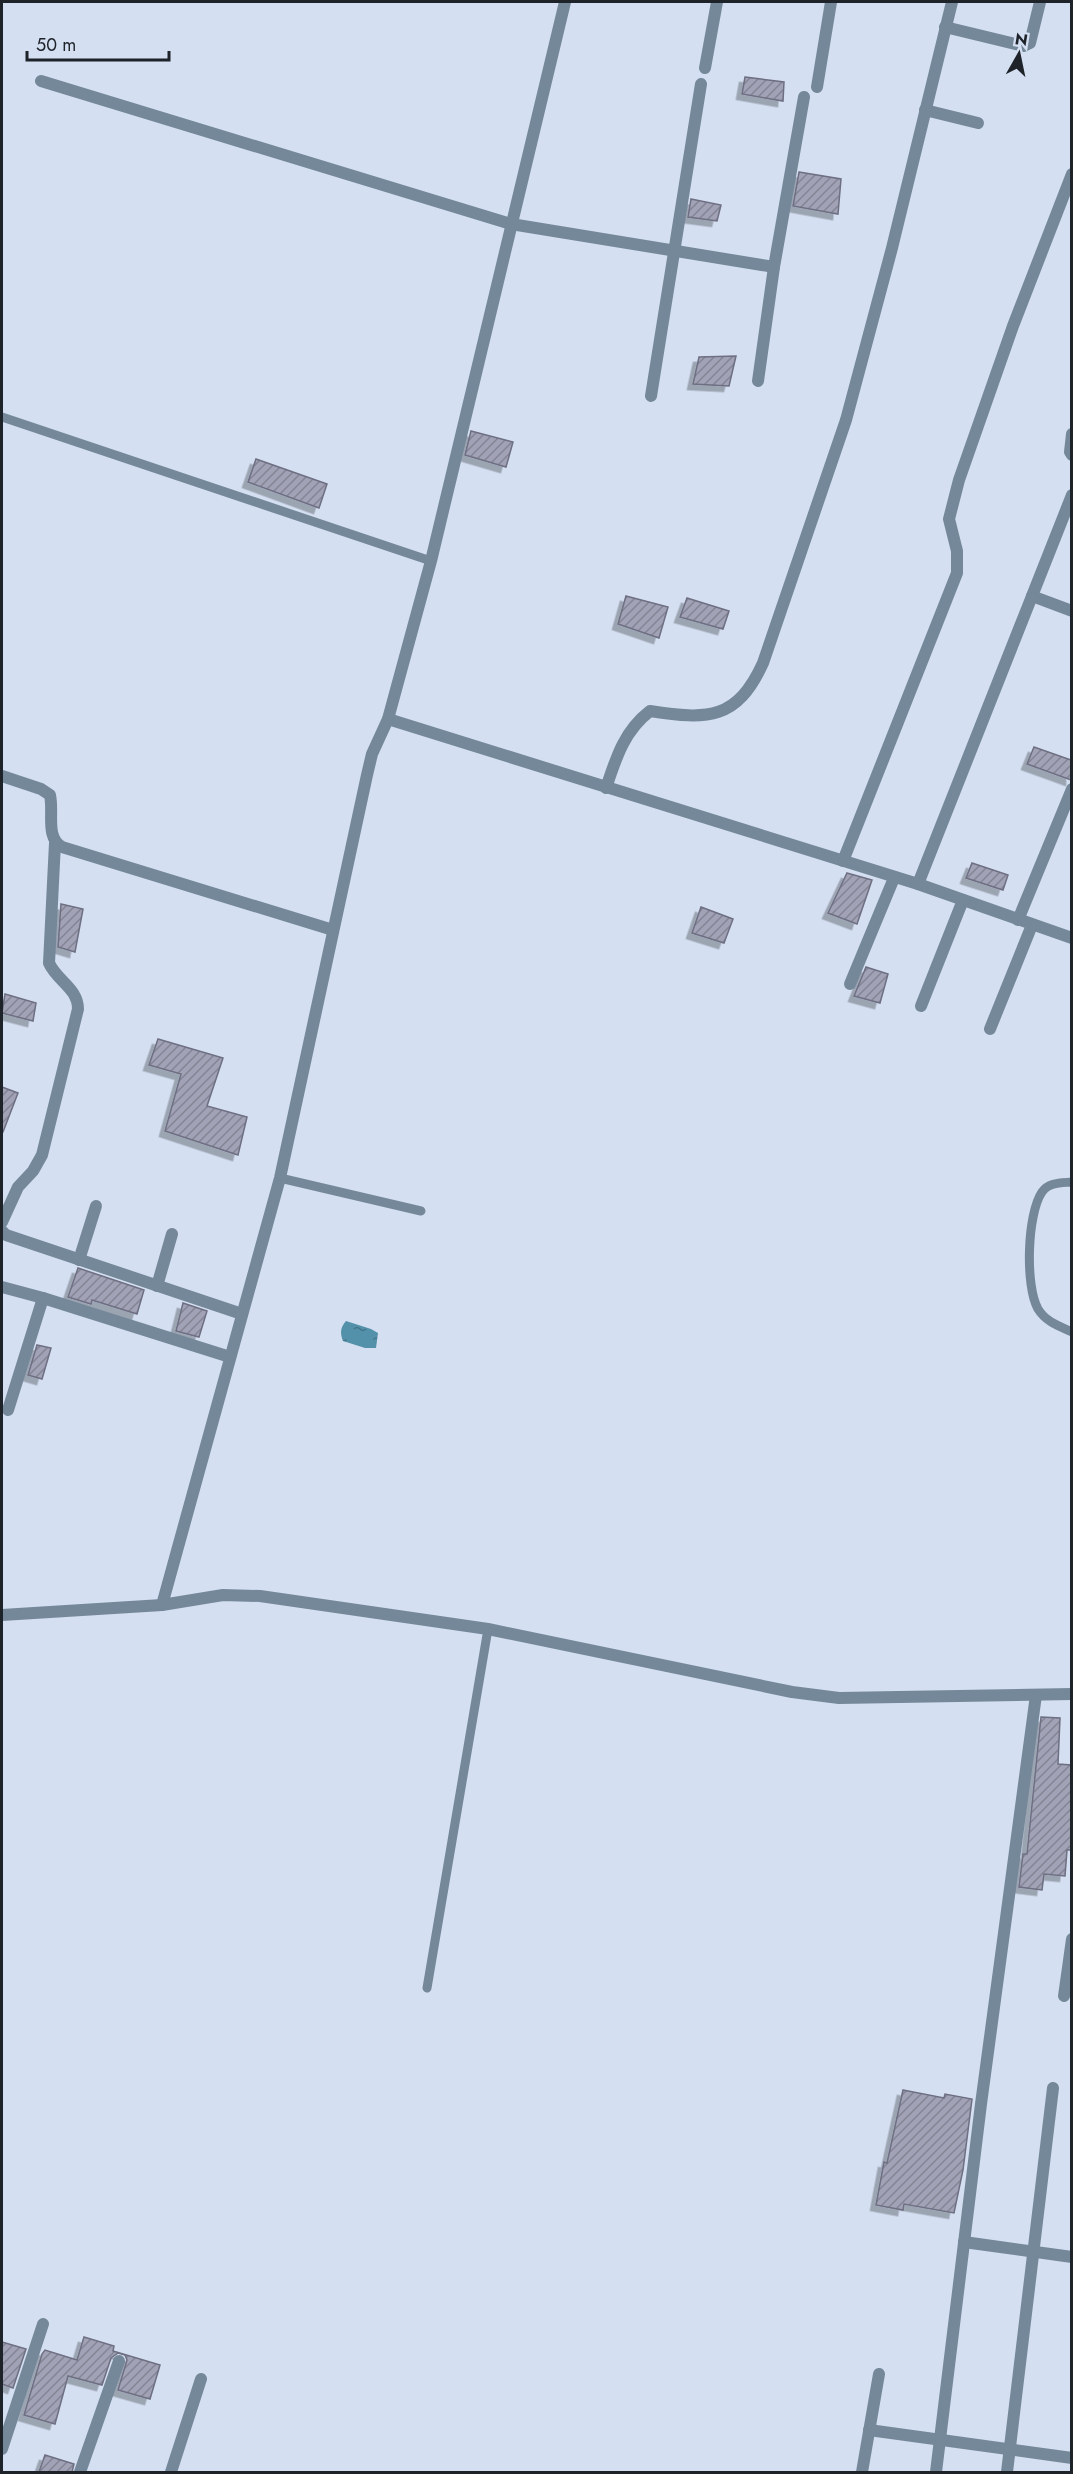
<svg xmlns="http://www.w3.org/2000/svg" width="1073" height="2474" viewBox="0 0 1073 2474" font-family="Jost,sans-serif">
  <style>
    .water { fill: url(#water-ripples) }
    .building { fill: url(#building-hatch); stroke: #6e6f82; stroke-width: 1.5; filter: url(#shadow) }
    .lines { fill: none; stroke-linecap: round; stroke-linejoin: round }
    .service { stroke: #758899; stroke-width: 9 }
    .minor { stroke: #758899; stroke-width: 12 }
    .tertiary { stroke: #758899; stroke-width: 12 }
  </style>
  <defs>
    <pattern id="water-ripples" width="26" height="14" patternUnits="userSpaceOnUse" patternTransform="scale(1.5)"><rect width="26" height="14" fill="#5291a9"/><path d="M2 4q2-2 4 0t4 0M15 11q2-2 4 0t4 0" fill="none" stroke="#43768a"/></pattern>
    <pattern id="building-hatch" width="6" height="6" patternUnits="userSpaceOnUse" patternTransform="scale(1.5)"><rect width="6" height="6" fill="#a1a2b6"/><path d="M-1 1l2-2M0 6l6-6M5 7l2-2" fill="none" stroke="#838494"/></pattern>
    <filter id="shadow"><feDropShadow dx="-5.5" dy="5.5" stdDeviation="0" flood-color="#0004"/></filter>
  </defs>
  <rect width="100%" height="100%" fill="#d4dff2"/>
  <path class="water" d="M346,1321L371,1329L378,1333L376,1348H365L343,1341C340,1333 340,1328 346,1321Z"/>
  <g class="building">
    <path d="M745,77L784,82L783,101L742,94Z"/>
    <path d="M799,172L841,179L838,214L793,206Z"/>
    <path d="M691,199L721,205L717,221L688,217Z"/>
    <path d="M736,356L729,386L693,384L699,357Z"/>
    <path d="M471,431L513,442L506,467L465,455Z"/>
    <path d="M256,459L327,484L319,508L248,482Z"/>
    <path d="M626,596L668,607L659,638L618,624Z"/>
    <path d="M687,598L729,611L723,629L680,617Z"/>
    <path d="M1034,747L1071,760V780L1027,764Z"/>
    <path d="M972,863L1008,875L1003,890L966,878Z"/>
    <path d="M847,873L872,880L857,924L828,913Z"/>
    <path d="M61,904L83,909L75,952L58,947Z"/>
    <path d="M701,907L733,919L724,943L692,933Z"/>
    <path d="M866,967L888,974L880,1003L854,996Z"/>
    <path d="M5,994L36,1003L33,1021L2,1013Z"/>
    <path d="M158,1039L223,1058L207,1106L247,1117L238,1155L165,1131L181,1074L149,1065Z"/>
    <path d="M2,1087L18,1093L3,1132H2Z"/>
    <path d="M78,1268L144,1290L137,1314L92,1300L91,1304L68,1297Z"/>
    <path d="M183,1303L207,1311L199,1337L176,1331Z"/>
    <path d="M37,1345L51,1348L42,1379L28,1375Z"/>
    <path d="M1041,1717L1060,1718L1058,1764L1071,1765V1850H1067L1065,1876L1044,1874L1042,1890L1019,1887L1023,1854H1027Z"/>
    <path d="M903,2090L944,2098L945,2094L972,2099L963,2170L954,2213L904,2204L903,2210L876,2205L884,2162L887,2163Z"/>
    <path d="M84,2337L114,2346L113,2351L160,2365L150,2399L118,2390L127,2360L125,2355L118,2353L111,2358L102,2385L68,2376L55,2424L24,2415L42,2354L45,2350L77,2360Z"/>
    <path d="M2,2342L26,2349L13,2388L2,2384Z"/>
    <path d="M45,2455L74,2464L72,2472H39Z"/>
  </g>
  <g class="lines">
    <g class="service">
      <path d="M2,417L431,561"/>
      <path d="M280,1178L421,1211"/>
      <path d="M1072,1182C1061,1183 1049,1182 1042,1192C1027,1214 1025,1286 1038,1309C1046,1322 1059,1326 1072,1332"/>
      <path d="M427,1988L488,1629"/>
    </g>
    <g class="minor">
      <path d="M945,27L1024,46L1030,43L1040,2"/>
      <path d="M705,68L717,2"/>
      <path d="M41,81L511,224L774,267"/>
      <path d="M817,87L831,2"/>
      <path d="M925,110L978,123"/>
      <path d="M758,381L774,267L804,97"/>
      <path d="M651,396L701,84"/>
      <path d="M1072,434L1070,452L1072,455"/>
      <path d="M1032,596L1072,611"/>
      <path d="M388,719L918,884L1072,938"/>
      <path d="M2,776L41,789L50,795C54,813 45,837 62,847L333,930"/>
      <path d="M606,788C616,758 624,731 650,711C708,720 737,720 763,663L846,420L892,248L952,2"/>
      <path d="M843,861L957,573V551L949,519L959,480L1013,326L1072,174"/>
      <path d="M918,884L1072,495"/>
      <path d="M1018,920L1072,789"/>
      <path d="M850,984L894,878"/>
      <path d="M921,1006L963,900"/>
      <path d="M990,1029L1032,925"/>
      <path d="M2,1222L18,1187L33,1171L42,1155L78,1009C78,988 57,981 49,963L55,843"/>
      <path d="M2,1231L6,1235L242,1314"/>
      <path d="M79,1260L96,1206"/>
      <path d="M157,1286L172,1234"/>
      <path d="M2,1287L43,1298L230,1357"/>
      <path d="M8,1410L43,1298"/>
      <path d="M162,1605L280,1178L367,775L372,754L388,719L431,561L565,2"/>
      <path d="M1064,1996L1072,1939"/>
      <path d="M964,2242L1072,2257"/>
      <path d="M869,2430L1072,2458"/>
      <path d="M2,2449L43,2324"/>
      <path d="M80,2472L119,2361"/>
      <path d="M171,2472L201,2379"/>
      <path d="M862,2472L879,2374"/>
      <path d="M936,2472L981,2104L1036,1695"/>
      <path d="M1007,2472L1053,2088"/>
    </g>
    <path class="tertiary" d="M2,1615L162,1605L223,1595L260,1596L488,1629L792,1692L839,1698L1072,1694"/>
  </g>
  <rect width="1073" height="2474" fill="none" stroke="#1e2229" stroke-width="6"/>
  <g transform="translate(1019 54) rotate(9)" stroke="#d4dff2" stroke-width="4.5" paint-order="stroke">
  <path d="M0-4.5L10 22L0 15L-10 22Z" fill="#1e2229"/>
  <text y="-9" font-size="16" font-weight="bold" text-anchor="middle" fill="#1e2229">N</text>
  </g>
  <path d="M27 51v9h142v-9" fill="none" stroke="#1e2229" stroke-width="3"/>
  <text x="36" y="51" font-size="18" fill="#1e2229" stroke="#d4dff2" stroke-width="4.5" paint-order="stroke">50 m</text>
</svg>
